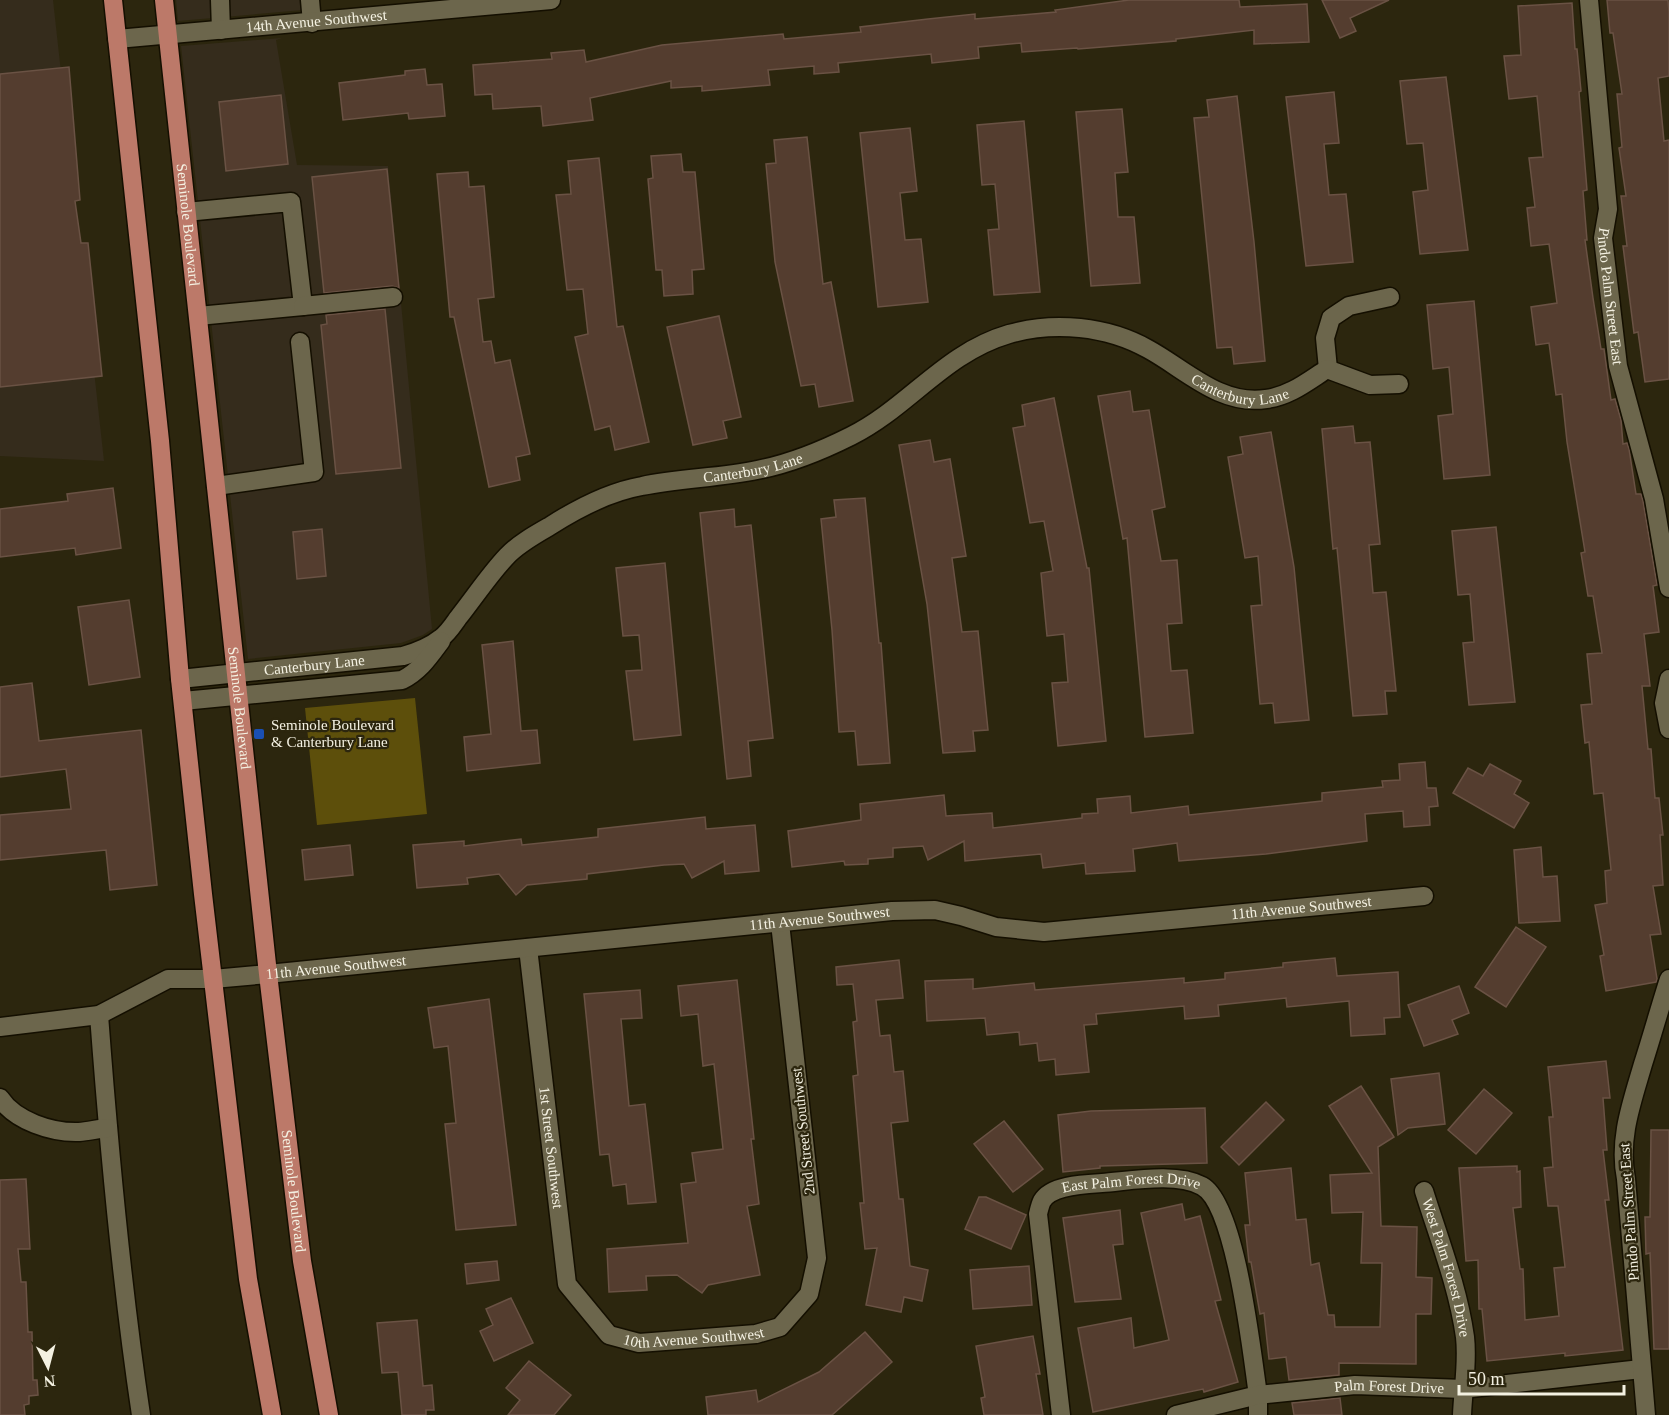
<svg xmlns="http://www.w3.org/2000/svg" width="1669" height="1415" viewBox="0 0 1669 1415" font-family="Georgia,serif">
  <style>
    .commercial { fill: #352c1c }
    .green { fill: #5d4f0b }
    .building { fill: #543d2f; stroke: #6a5244; stroke-width: 1.5 }
    .lines { fill: none; stroke-linecap: round; stroke-linejoin: round }
    .minor-casing { stroke: #140f00; stroke-width: 21 }
    .major-casing { stroke: #140f00; stroke-width: 21 }
    .minor { stroke: #6c664c; stroke-width: 18 }
    .major { stroke: #bc7969; stroke-width: 18 }
    .transit-dot { fill: #1a4fb4; stroke: #2c260e; stroke-width: 2 }
    .labels { text-anchor: middle; dominant-baseline: central; stroke-width: 4.5; stroke-linejoin: round; paint-order: stroke }
    .street-label { font-size: 15px; fill: #f4f1e2; stroke: #2c260e }
    .poi-label { font-size: 15px; fill: #f4f1e2; stroke: #2c260e; text-anchor: start }
  </style>
  <rect width="100%" height="100%" fill="#2c260e"/>
  <g class="commercial">
    <path d="M0,0H53L104,461L0,456Z"/>
    <path d="M176,0H302L303,10L178,21Z"/>
    <path d="M282,38L276,40L297,165L388,166L432,629L423,635L401,643L248,659L181,46Z"/>
  </g>
  <path class="green" d="M415,698L427,814L317,825L305,708Z"/>
  <g class="building">
    <path d="M1129,0H1239L1240,7L1307,4L1309,42L1254,44V30L1176,39V41L1078,49L1077,48L1022,52L1021,43L978,47L979,58L932,63L931,54L838,63L839,72L814,74V66L768,70L770,85L702,91V86L671,88V81L590,98L593,120L543,126L541,106L493,109L492,94L475,95L473,65L552,59L551,53L584,50L586,62L662,45L783,34L784,39L861,32L860,27L928,19L975,14V19L1056,12L1055,10Z"/>
    <path d="M1322,0H1389L1350,18L1356,31L1340,38Z"/>
    <path d="M1607,0H1668L1669,12V76L1658,78L1664,141L1669,140V379L1645,382L1638,332L1634,333L1623,246H1627L1621,196H1626L1619,148L1622,147L1617,94H1622L1613,33H1610Z"/>
    <path d="M1572,3L1575,49H1577L1581,91L1579,92L1587,190L1583,191L1587,240H1585L1593,298L1601,349H1604L1611,400L1615,399L1621,420L1623,444L1627,443L1629,449L1636,494H1641L1643,501L1657,585L1653,586L1659,632L1644,634L1650,686H1642L1648,749H1651L1655,798H1659L1663,835H1660L1663,885L1653,886L1661,934L1650,935L1657,979L1656,982L1606,991L1600,956L1604,955L1595,905L1607,903L1605,871L1611,870L1603,793L1594,794L1589,742L1585,743L1581,705L1592,704L1587,654L1602,653L1593,596H1588L1581,553L1585,552L1567,442L1562,394L1556,395L1549,343L1536,345L1531,307L1557,303L1549,244L1531,246L1527,208L1535,207L1529,158L1543,157L1537,96L1509,99L1504,56L1521,55L1518,6Z"/>
    <path d="M69,67L80,200L75,201L81,243H88L102,376L0,387V74Z"/>
    <path d="M425,69L427,85L442,84L445,116L409,119L408,113L343,120L339,83L405,75V71Z"/>
    <path d="M1446,77L1468,250L1420,254L1413,192L1428,190L1423,143L1407,144L1400,81Z"/>
    <path d="M1334,92L1339,143L1324,144L1329,195L1346,194L1353,262L1306,266L1286,97Z"/>
    <path d="M281,95L288,164L226,171L219,102Z"/>
    <path d="M1237,96L1254,242L1265,361L1234,364L1232,347L1217,348L1194,118L1209,117L1207,100Z"/>
    <path d="M1122,109L1128,172L1115,173L1118,217H1134L1140,283L1091,286L1076,112Z"/>
    <path d="M1024,121L1040,292L994,295L988,230L999,229L995,184L982,185L977,125Z"/>
    <path d="M910,128L917,191L900,193L905,240L921,239L928,302L878,307L860,133Z"/>
    <path d="M807,137L823,284L831,282L853,401L819,407L815,384L801,386L775,262L766,164L776,163L774,140Z"/>
    <path d="M681,154L683,172H695L704,269L692,270L693,294L664,296L662,270H656L648,179L653,178L651,156Z"/>
    <path d="M599,158L617,327L623,326L649,442L615,450L610,426L595,430L575,337L588,334L583,289L567,290L556,195L571,194L568,161Z"/>
    <path d="M387,169L399,288L392,286L324,293L312,177Z"/>
    <path d="M468,172L469,187L484,186L494,297L478,299L483,342L491,341L495,363L510,360L530,454L516,457L520,480L489,487L454,317H450L437,174Z"/>
    <path d="M1474,301L1490,475L1444,479L1438,416L1453,414L1449,367L1433,369L1427,305Z"/>
    <path d="M385,309L401,468L336,474L321,325L327,324L326,315Z"/>
    <path d="M719,316L741,417L723,421L727,438L693,445L667,327Z"/>
    <path d="M1130,391L1133,412L1149,410L1165,507L1152,510L1161,561L1177,560L1182,623L1167,624L1171,671L1187,670L1193,733L1145,737L1127,538L1123,539L1098,396Z"/>
    <path d="M1054,398L1087,568H1089L1106,741L1058,746L1052,683L1068,682L1064,634L1047,636L1041,573L1053,571L1044,521L1030,523L1013,428L1025,426L1022,405Z"/>
    <path d="M1353,426L1355,443L1370,442L1380,544L1369,545L1373,593L1386,592L1396,691H1385L1387,714L1353,716L1337,548L1333,549L1322,429Z"/>
    <path d="M1271,432L1294,567L1309,720L1275,723L1273,703L1260,704L1251,606L1262,605L1258,556L1245,558L1228,457L1243,454L1240,437Z"/>
    <path d="M930,440L934,462L950,459L966,556L952,558L962,632L978,631L988,730L973,731L975,751L943,753L927,604L899,445Z"/>
    <path d="M113,488L121,548L76,555L75,548L0,557V509L68,501L67,494Z"/>
    <path d="M865,498L879,643H881L890,763L858,765L855,731L839,732L832,630L821,519L836,517L834,500Z"/>
    <path d="M734,509L735,527L751,525L773,738L748,741L751,776L727,779L700,513Z"/>
    <path d="M1496,527L1515,702L1469,705L1463,643L1474,642L1470,594L1458,595L1452,531Z"/>
    <path d="M322,529L326,576L297,579L293,532Z"/>
    <path d="M665,563L681,735L634,740L626,671L642,670L639,635L623,636L616,568Z"/>
    <path d="M129,600L140,677L89,685L78,607Z"/>
    <path d="M513,641L521,731L537,730L540,763L467,771L464,737L491,734L482,645Z"/>
    <path d="M32,683L39,741L141,730L157,885L110,890L106,850L0,860V815L71,809L66,769L0,777V687Z"/>
    <path d="M1425,762L1427,788H1436L1438,806L1429,807L1430,825L1404,827L1403,811L1365,814L1367,841L1266,854L1179,861L1177,843L1133,849L1135,871L1086,874L1085,863L1043,868L1041,854L965,861L964,841L928,860L923,846L893,848V857L868,859V864L845,865L844,861L792,867L788,831L861,820L860,804L944,795L946,816L992,813L993,828L1082,818V814L1098,813L1097,799L1130,796L1131,813L1188,806L1189,815L1322,801V793L1383,787L1382,781L1400,780L1399,764Z"/>
    <path d="M1490,764L1521,781L1514,794L1529,803L1514,828L1453,793L1468,768L1483,776Z"/>
    <path d="M705,817L706,829L755,825L759,871L725,874L724,861L692,878L684,864L664,865L587,874V879L527,885L516,895L499,874L467,878L468,884L417,888L413,845L464,841V846L521,839L522,845L598,837V829Z"/>
    <path d="M350,845L353,875L305,880L302,850Z"/>
    <path d="M1541,847L1543,877L1557,876L1560,921L1519,923L1514,850Z"/>
    <path d="M1516,927L1546,947L1506,1007L1475,987Z"/>
    <path d="M1335,958L1337,976L1398,972L1400,1017L1384,1018L1385,1034L1351,1036L1349,1001L1287,1007L1286,998L1218,1005L1219,1016L1185,1019L1184,1006L1096,1014L1097,1024L1084,1025L1089,1072L1056,1075L1055,1059L1039,1061L1037,1043L1020,1045L1019,1032L987,1035L985,1018L927,1021L925,981L973,979V989L1034,983L1035,990L1184,978V983L1225,979V973L1283,967V963Z"/>
    <path d="M899,960L903,998L876,1000L880,1036L890,1035L894,1072L903,1071L908,1121L891,1123L899,1199H903L910,1266L928,1270L922,1301L904,1297L901,1312L866,1305L877,1248L865,1249L860,1203H864L853,1076L858,1075L853,1022L857,1021L853,984L837,985L836,967Z"/>
    <path d="M737,980L754,1139H751L759,1204L747,1206L760,1275L708,1285L702,1293L677,1275L646,1276L647,1290L609,1292L607,1249L688,1243L681,1184L696,1182L692,1153L723,1149L714,1064L703,1066L698,1014L681,1016L678,986Z"/>
    <path d="M1459,986L1469,1013L1452,1020L1458,1034L1424,1046L1408,1005Z"/>
    <path d="M640,990L642,1018L621,1019L629,1106L645,1104L656,1202L628,1204L626,1184L613,1186L609,1154L600,1155L584,994Z"/>
    <path d="M489,999L516,1225L456,1230L445,1124L456,1123L448,1046L434,1048L428,1008Z"/>
    <path d="M1606,1061L1610,1098H1603L1607,1150H1603L1609,1200H1605L1623,1350L1565,1356V1353L1487,1361L1482,1309H1479L1478,1260L1466,1261L1459,1168L1517,1166V1172L1520,1171L1521,1207L1513,1208L1520,1269H1523L1525,1320L1559,1316L1554,1268L1565,1267L1558,1206H1548L1544,1168L1553,1167L1549,1117H1553L1548,1067Z"/>
    <path d="M1439,1073L1445,1124L1408,1128L1398,1135L1391,1079Z"/>
    <path d="M1361,1086L1394,1137L1378,1147L1381,1226L1417,1227L1416,1277L1432,1278L1431,1314H1416V1364L1339,1363V1375L1289,1380L1286,1357L1269,1359L1264,1313L1260,1314L1251,1262H1249L1245,1225H1250L1245,1173L1291,1168L1296,1220L1306,1219L1311,1265L1319,1263L1328,1315H1334L1335,1327H1380L1382,1263H1361L1363,1212L1332,1213L1330,1175L1372,1173L1329,1106Z"/>
    <path d="M1484,1089L1512,1113L1476,1154L1448,1130Z"/>
    <path d="M1266,1102L1284,1120L1239,1165L1221,1147Z"/>
    <path d="M1205,1108L1207,1163L1100,1166V1168L1063,1172L1058,1115L1091,1111Z"/>
    <path d="M1004,1121L1043,1169L1013,1192L974,1144Z"/>
    <path d="M1651,1130H1669V1349H1654L1650,1253L1646,1254L1645,1217H1650Z"/>
    <path d="M26,1179L30,1249H18L21,1282H26L28,1332H32L33,1380H37L38,1395L29,1396V1404L24,1405L25,1415H0V1180Z"/>
    <path d="M979,1197H986L1026,1215L1011,1249L965,1229Z"/>
    <path d="M1182,1204L1185,1220L1200,1216L1221,1300L1215,1301L1238,1382L1204,1392L1203,1389L1093,1412L1078,1328L1131,1318L1134,1348L1169,1340L1141,1213Z"/>
    <path d="M1120,1210L1123,1244L1113,1245L1121,1299L1075,1302L1063,1218Z"/>
    <path d="M497,1261L499,1280L467,1284L465,1264Z"/>
    <path d="M1029,1266L1032,1305L973,1309L970,1270Z"/>
    <path d="M511,1298L533,1343L494,1361L480,1331L493,1325L486,1309Z"/>
    <path d="M417,1320L423,1386L432,1385L434,1410H426V1415H402L398,1372L382,1373L377,1323Z"/>
    <path d="M865,1332L892,1362L832,1415H708L706,1397L756,1390L758,1402L819,1372Z"/>
    <path d="M1033,1336L1040,1374H1036L1043,1415H984L981,1398L985,1397L976,1346Z"/>
    <path d="M529,1361L571,1395L554,1415H508L520,1400L506,1388Z"/>
    <path d="M1340,1398L1342,1415H1294L1292,1403Z"/>
  </g>
  <g class="lines">
    <defs>
      <g id="minor">
        <path d="M220,0L221,30"/>
        <path d="M310,0L312,23"/>
        <path id="s1" d="M1589,0L1608,209L1603,238L1618,366L1654,499L1669,588"/>
        <path id="s2" d="M117,39L551,0"/>
        <path d="M186,212L291,202L303,306L198,316"/>
        <path d="M303,306L393,297"/>
        <path d="M1328,369L1325,338L1331,318L1349,306L1390,297"/>
        <path d="M216,486L314,472L300,342"/>
        <path id="s3" d="M180,679L403,656C417,652 430,647 441,638C448,633 453,625 458,618C474,598 489,575 507,556C518,544 536,534 550,526C578,508 608,492 642,486C680,478 719,478 757,470C789,464 821,451 851,436C909,407 944,353 1009,334C1054,321 1107,326 1148,349C1185,369 1220,406 1266,399C1290,396 1308,381 1327,369L1370,385L1399,384"/>
        <path d="M1669,679L1664,703L1669,729"/>
        <path d="M183,701L402,680C420,671 429,657 441,641"/>
        <path id="s4" d="M528,948L567,1284L609,1335L639,1343L756,1334L780,1327L809,1294L817,1258L780,923"/>
        <path d="M99,1015C109,1149 121,1282 141,1415"/>
        <path id="s5" d="M0,1027L99,1015L168,979H213L268,974L892,911L935,910L961,916L996,927L1044,932L1424,896"/>
        <path d="M0,1098C15,1121 52,1133 79,1132C89,1131 98,1129 108,1128"/>
        <path id="s6" d="M1424,1191C1439,1239 1458,1287 1465,1337C1468,1363 1463,1389 1462,1415"/>
        <path id="s7" d="M1061,1415L1038,1214C1039,1210 1040,1205 1042,1201C1051,1185 1085,1184 1102,1183C1130,1181 1176,1172 1202,1186C1236,1204 1252,1355 1258,1395V1415"/>
        <path id="s8" d="M1176,1415L1258,1395L1355,1385L1463,1389L1641,1369"/>
        <path d="M1646,1415L1626,1179C1618,1139 1632,1102 1643,1064C1652,1036 1660,1007 1669,979"/>
      </g>
      <g id="major">
        <path d="M113,0L160,441L180,679L203,894L248,1279L272,1415"/>
        <path id="s9" d="M164,0L268,974L302,1261L329,1415"/>
      </g>
    </defs>
    <use href="#minor" class="minor-casing"/>
    <use href="#major" class="major-casing"/>
    <use href="#minor" class="minor"/>
    <use href="#major" class="major"/>
  </g>
  <rect class="transit-dot" x="253" y="728" width="12" height="12" rx="3"/>
  <g class="labels">
    <g class="street-label">
      <text stroke="none"><textPath href="#s2" startOffset="200">14th Avenue Southwest</textPath></text>
      <text stroke="none"><textPath href="#s9" startOffset="226">Seminole Boulevard</textPath></text>
      <text stroke="none"><textPath href="#s1" startOffset="298">Pindo Palm Street East</textPath></text>
      <text stroke="none"><textPath href="#s3" startOffset="1178">Canterbury Lane</textPath></text>
      <text stroke="none"><textPath href="#s3" startOffset="638">Canterbury Lane</textPath></text>
      <text stroke="none"><textPath href="#s3" startOffset="135">Canterbury Lane</textPath></text>
      <text stroke="none"><textPath href="#s9" startOffset="712">Seminole Boulevard</textPath></text>
      <text stroke="none"><textPath href="#s5" startOffset="1318">11th Avenue Southwest</textPath></text>
      <text stroke="none"><textPath href="#s5" startOffset="832">11th Avenue Southwest</textPath></text>
      <text stroke="none"><textPath href="#s5" startOffset="346">11th Avenue Southwest</textPath></text>
      <text transform="translate(803 1131) rotate(-96)">2nd Street Southwest</text>
      <text stroke="none"><textPath href="#s4" startOffset="201">1st Street Southwest</textPath></text>
      <text stroke="none"><textPath href="#s7" startOffset="310">East Palm Forest Drive</textPath></text>
      <text stroke="none"><textPath href="#s9" startOffset="1198">Seminole Boulevard</textPath></text>
      <text transform="translate(1629 1212) rotate(-94)">Pindo Palm Street East</text>
      <text stroke="none"><textPath href="#s6" startOffset="80">West Palm Forest Drive</textPath></text>
      <text stroke="none"><textPath href="#s4" startOffset="490">10th Avenue Southwest</textPath></text>
      <text stroke="none"><textPath href="#s8" startOffset="216">Palm Forest Drive</textPath></text>
    </g>
    <g class="poi-label">
      <text x="271" y="725">Seminole Boulevard<tspan x="271" dy="17">&amp; Canterbury Lane</tspan></text>
    </g>
  </g>
  <g transform="translate(48 1367) rotate(174)" stroke="#2c260e" stroke-width="4.5" paint-order="stroke">
  <path d="M0-4.5L10 22L0 15L-10 22Z" fill="#f4f1e2"/>
  <text y="-9" font-size="16" font-weight="bold" text-anchor="middle" fill="#f4f1e2">N</text>
  </g>
  <path d="M1459 1385v9h165v-9" fill="none" stroke="#f4f1e2" stroke-width="3"/>
  <text x="1468" y="1385" font-size="18" fill="#f4f1e2" stroke="#2c260e" stroke-width="4.5" paint-order="stroke">50 m</text>
</svg>
